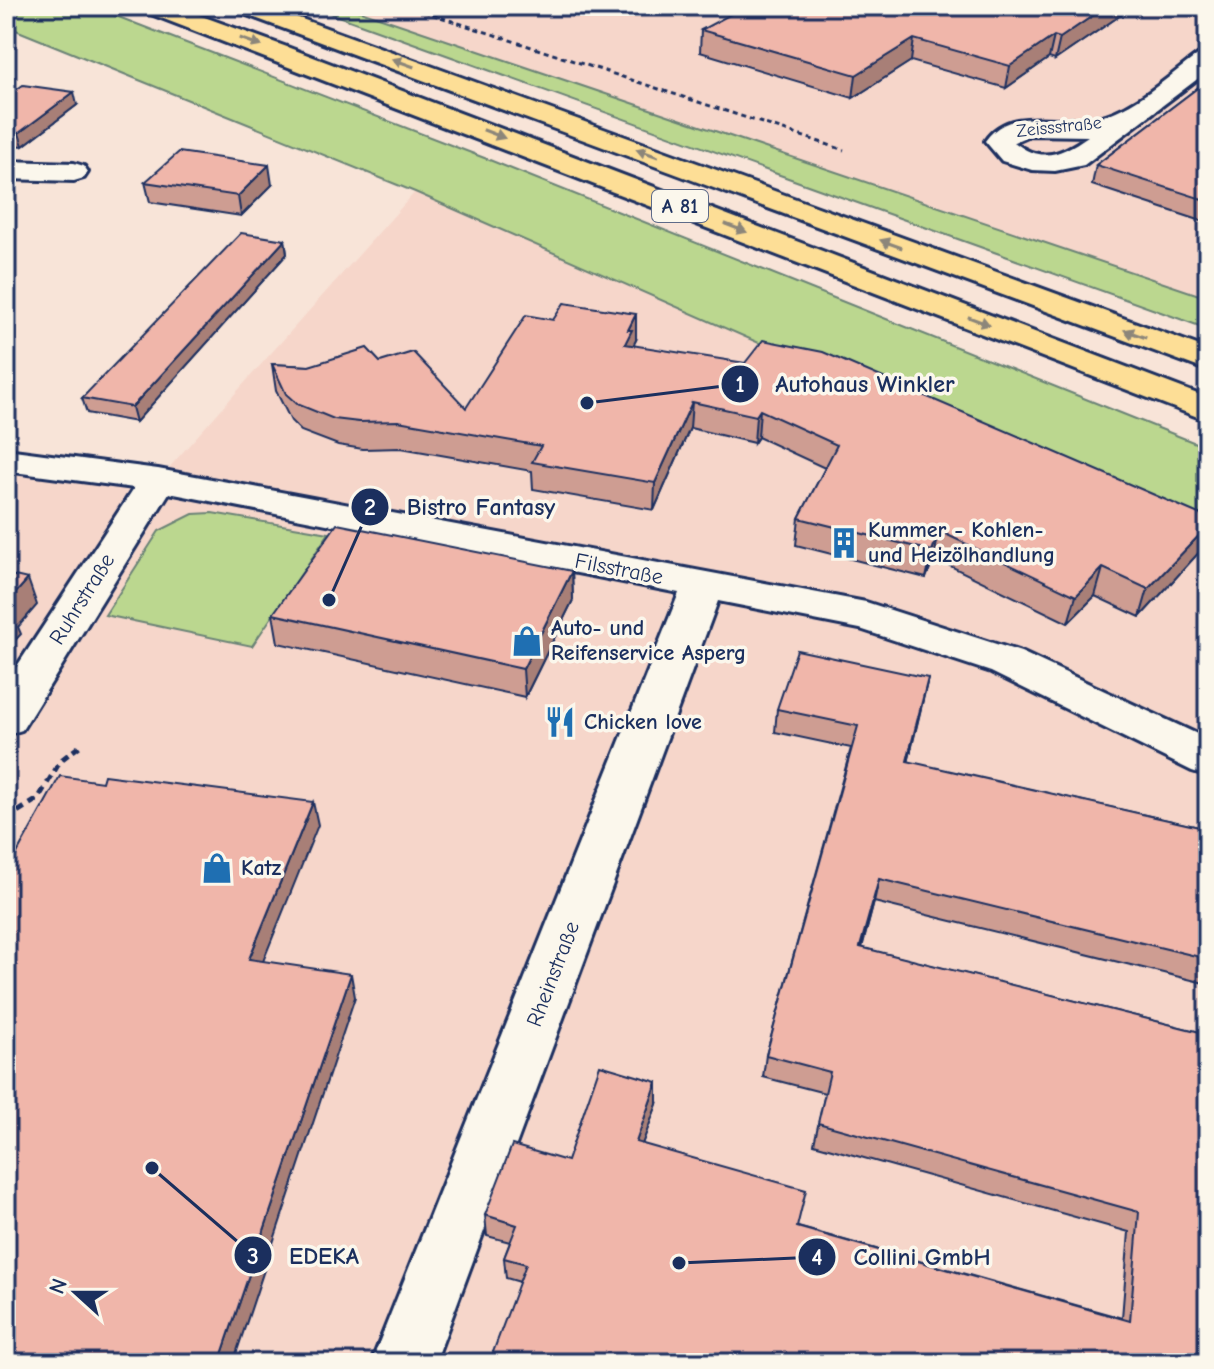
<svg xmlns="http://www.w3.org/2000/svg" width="1214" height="1369" viewBox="0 0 1214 1369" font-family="'Comic Neue',sans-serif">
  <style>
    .built { fill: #f6d6ca }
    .green { fill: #bbd78f; stroke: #6b8376; stroke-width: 2 }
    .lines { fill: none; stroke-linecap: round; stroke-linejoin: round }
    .minor-casing { stroke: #1b2f5e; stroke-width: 6 }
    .highway-casing { stroke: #1b2f5e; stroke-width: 6 }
    .path-far1 { stroke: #1b2f5e; stroke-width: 3; stroke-dasharray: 5 4; stroke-linecap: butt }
    .path { stroke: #1b2f5e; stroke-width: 5; stroke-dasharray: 8 6; stroke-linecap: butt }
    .minor { fill: #fbf7ec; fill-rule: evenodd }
    .highway { fill: #fdde96; fill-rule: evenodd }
    .wall { fill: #ce9d92; stroke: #1b2f5e; stroke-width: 2 }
    .shaded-wall { fill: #a87f77; stroke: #1b2f5e; stroke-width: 2 }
    .building { fill: #f0b6aa; stroke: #1b2f5e; stroke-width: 2 }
    .oneway { fill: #8c867a }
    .labels { text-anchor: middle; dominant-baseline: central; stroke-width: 7; stroke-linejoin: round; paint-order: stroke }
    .far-street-label { font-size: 18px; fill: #1b2f5e; stroke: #fbf7ec }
    .shield { fill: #fbf7ec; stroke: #5e6b89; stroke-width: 2 }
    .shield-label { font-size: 20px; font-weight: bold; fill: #1b2f5e }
    .poi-label { font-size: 22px; font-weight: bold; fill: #1b2f5e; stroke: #fbf7ec; text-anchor: start }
    .street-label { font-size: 22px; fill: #1b2f5e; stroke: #fbf7ec }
    .leader { fill: none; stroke: #1b2f5e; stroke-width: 3 }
    .callout-dot { fill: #1b2f5e; stroke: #fbf7ec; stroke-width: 3 }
    .mark-label { font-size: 24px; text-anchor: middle; font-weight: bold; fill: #fff }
    .callout-label { font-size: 24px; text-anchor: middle; font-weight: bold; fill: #1b2f5e; stroke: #fbf7ec; stroke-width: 7; stroke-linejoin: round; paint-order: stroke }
  </style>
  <rect width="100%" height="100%" fill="#f8e4d8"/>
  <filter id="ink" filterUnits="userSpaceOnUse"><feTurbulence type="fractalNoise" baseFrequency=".0125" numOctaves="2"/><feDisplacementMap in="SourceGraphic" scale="16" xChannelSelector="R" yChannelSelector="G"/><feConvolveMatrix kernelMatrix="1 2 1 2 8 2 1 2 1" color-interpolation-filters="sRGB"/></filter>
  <g filter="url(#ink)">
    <g class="built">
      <path d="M346,6H1208V298L814,166Z"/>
      <path d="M415,192L1208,540V1363H6V460L158,480Z"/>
    </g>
    <g class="green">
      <path d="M6,6H87L103,11L487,159L1208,448V540L415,192L6,26Z"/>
      <path d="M310,6H346L1208,298V329Z"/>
      <path d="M212,513L329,533L252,646L105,615L159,531L193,514Z"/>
    </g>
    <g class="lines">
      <defs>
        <g id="minor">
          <path d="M1208,51V71L1084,165L1055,171L1032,170L1002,161L985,141C1010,104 1059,125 1095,118C1134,110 1167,77 1199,54ZM1030,135L1088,136C1062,154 1042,164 1014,142Z"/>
          <path d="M6,161L74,163L84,166L88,172L84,178L74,181L6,179Z"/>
          <path d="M6,449L158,469L866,602L1021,652L1208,739V776L1192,771L991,672L860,629L718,601L435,1363H371L679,593L169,493L22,730L6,735V683L134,488L6,471Z"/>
        </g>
        <g id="highway">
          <path d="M139,6H174L287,47L1208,398V421L143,11Z"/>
          <path d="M232,6H266L1208,349V371L236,11Z"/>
        </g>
      </defs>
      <use href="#minor" class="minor-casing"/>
      <use href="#highway" class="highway-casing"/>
      <path class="path-far1" d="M407,6L844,150"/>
      <path class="path" d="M6,819L38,799L61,760L81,745"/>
      <use href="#minor" class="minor"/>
      <use href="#highway" class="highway"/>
    </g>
    <g class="wall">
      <path d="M1134,6L1055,60L1049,58L1006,88L911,61L853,98L700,52L701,30Z"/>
      <path d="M1208,80V223L1092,185L1096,165Z"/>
      <path d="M6,97L77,105L23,146L6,144Z"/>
      <path d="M145,182L272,185L241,216L150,202Z"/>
      <path d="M285,240L287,254L136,422L87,413L82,398Z"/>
      <path d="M636,340L633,345L1203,548L1140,617L1095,596L1068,623L934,558L926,578L796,545L799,518L825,468L758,437L754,443L690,428L654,510L533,489L532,471L401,448L363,449L338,445L301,431L291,421L276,391L272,364L309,366L380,362L466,408Z"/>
      <path d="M572,571L573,600L525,697L278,643L273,614Z"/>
      <path d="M928,678L908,762L1208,829V984L874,902L862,948L1208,1034V1363L520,1282L506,1278L504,1258L510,1242L487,1236L485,1215L657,1104L642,1144L798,1227L1122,1318L1129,1232L814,1144L825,1093L763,1077L766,1055L851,748L775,732L777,709Z"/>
    </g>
    <g class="shaded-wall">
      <path d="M1107,6H1134L1055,60L1060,38Z"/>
      <path d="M1054,36L1049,58L1006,88L1010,66Z"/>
      <path d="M914,39L911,61L853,98L856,75Z"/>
      <path d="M74,92L77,105L23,146L19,133Z"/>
      <path d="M269,165L272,185L241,216L238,196Z"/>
      <path d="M285,240L287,254L136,422L132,407Z"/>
      <path d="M636,314V340L632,348L625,344L628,330Z"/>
      <path d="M692,402L690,428L654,510L655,483Z"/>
      <path d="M760,410L758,437L754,443L756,416Z"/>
      <path d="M1208,526V534L1203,548L1140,617L1148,589Z"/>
      <path d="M939,531L934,558L926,578L932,551Z"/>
      <path d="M1103,568L1095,596L1068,623L1076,596Z"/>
      <path d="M572,571L573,600L525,697L523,669Z"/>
      <path d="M28,579L37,605L18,627L21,634L6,650V604Z"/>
      <path d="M928,678L923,700L903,784L907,761Z"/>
      <path d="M313,802L318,825L255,981L249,959Z"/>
      <path d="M879,879L874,902L856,969L860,947Z"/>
      <path d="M351,974L355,997L233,1363H219Z"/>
      <path d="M657,1082V1104L635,1163L636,1142Z"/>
    </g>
    <g class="building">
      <path d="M746,6H1107L1060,38L1054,36L1010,66L914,39L856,75L701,30Z"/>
      <path d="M1208,80V201L1096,165Z"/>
      <path d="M23,85L74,92L19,133L6,131V97Z"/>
      <path d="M179,152L269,165L238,196L145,182Z"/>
      <path d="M241,233L285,240L132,407L82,398Z"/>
      <path d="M564,303L636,314L628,330H632L625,344L745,363L763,340L823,352L1208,518V526L1148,589L1103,568L1076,596L939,531L932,551L799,518L837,445L760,410L756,416L692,402L655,483L532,462L541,446L398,421L359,422L334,419L297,404L286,394L272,364L309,366L367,348L380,362L413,352L466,408L526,315L553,320Z"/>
      <path d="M337,524L572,571L523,669L273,614Z"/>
      <path d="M6,574L28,579L6,604Z"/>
      <path d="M6,606L11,608L6,614Z"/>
      <path d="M797,650L928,678L907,761L1208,829V959L879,879L860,947L1208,1034V1363H489L526,1264L504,1258L517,1225L485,1215L512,1145L567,1161L600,1065L657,1082L636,1142L806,1190L797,1227L1130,1321L1139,1212L818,1123L830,1072L766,1055L858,726L777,709Z"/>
      <path d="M104,775L313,802L249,959L351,974L219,1363H6V865L10,866L60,776L102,782Z"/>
    </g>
    <defs><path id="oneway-solid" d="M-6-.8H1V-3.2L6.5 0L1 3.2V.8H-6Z" transform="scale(2)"/></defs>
    <g class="oneway">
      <use href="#oneway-solid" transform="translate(251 42) rotate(20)"/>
      <use href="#oneway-solid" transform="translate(403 63) rotate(-160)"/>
      <use href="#oneway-solid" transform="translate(494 134) rotate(21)"/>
      <use href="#oneway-solid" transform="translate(647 153) rotate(-160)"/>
      <use href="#oneway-solid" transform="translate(736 228) rotate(21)"/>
      <use href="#oneway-solid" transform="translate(891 244) rotate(-160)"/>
      <use href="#oneway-solid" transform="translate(979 321) rotate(21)"/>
      <use href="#oneway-solid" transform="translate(1135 334) rotate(-160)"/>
    </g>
  </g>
  <defs>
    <symbol id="building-bare" viewBox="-9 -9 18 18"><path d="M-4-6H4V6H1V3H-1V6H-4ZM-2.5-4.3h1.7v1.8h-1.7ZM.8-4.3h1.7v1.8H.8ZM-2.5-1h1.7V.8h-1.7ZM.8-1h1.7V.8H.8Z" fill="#1f6fb2" stroke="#fbf7ec" stroke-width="2.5" paint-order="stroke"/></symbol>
    <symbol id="shop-bare" viewBox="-9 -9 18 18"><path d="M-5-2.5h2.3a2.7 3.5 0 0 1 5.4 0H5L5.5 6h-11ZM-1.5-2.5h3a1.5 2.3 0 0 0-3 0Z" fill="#1f6fb2" stroke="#fbf7ec" stroke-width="2.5" paint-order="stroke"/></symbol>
    <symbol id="restaurant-bare" viewBox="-9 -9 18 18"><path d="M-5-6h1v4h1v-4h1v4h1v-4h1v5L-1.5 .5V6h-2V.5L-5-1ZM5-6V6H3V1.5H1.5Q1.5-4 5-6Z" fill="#1f6fb2" stroke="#fbf7ec" stroke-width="2.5" paint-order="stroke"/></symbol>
  </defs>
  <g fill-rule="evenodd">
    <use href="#building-bare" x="822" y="521" width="44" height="44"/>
    <use href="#shop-bare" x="505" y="619" width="44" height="44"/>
    <use href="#restaurant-bare" x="538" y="700" width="44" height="44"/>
    <use href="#shop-bare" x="195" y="846" width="44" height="44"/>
  </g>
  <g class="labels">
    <g class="far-street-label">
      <text transform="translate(1059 127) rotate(-6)">Zeissstraße</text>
    </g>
    <rect class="shield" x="652" y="190" width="56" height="32" rx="6"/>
    <g class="shield-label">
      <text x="680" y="206">A 81</text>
    </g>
    <g class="poi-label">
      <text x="868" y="530">Kummer - Kohlen-<tspan x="868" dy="25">und Heizölhandlung</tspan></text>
      <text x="551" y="628">Auto- und<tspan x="551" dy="25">Reifenservice Asperg</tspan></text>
      <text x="584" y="722">Chicken love</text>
      <text x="241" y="868">Katz</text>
    </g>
    <g class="street-label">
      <text transform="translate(619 569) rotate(11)">Filsstraße</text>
      <text transform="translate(82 599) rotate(-58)">Ruhrstraße</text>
      <text transform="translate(553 974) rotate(-69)">Rheinstraße</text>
    </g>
  </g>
  <path class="leader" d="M587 403L740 384M329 600L370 507M152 1168L253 1255M679 1263L817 1257"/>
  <g class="callout-dot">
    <circle cx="587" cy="403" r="8"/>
    <circle cx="329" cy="600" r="8"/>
    <circle cx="152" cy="1168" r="8"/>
    <circle cx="679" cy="1263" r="8"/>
    <circle cx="740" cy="384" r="20"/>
    <circle cx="370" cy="507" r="20"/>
    <circle cx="253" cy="1255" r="20"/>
    <circle cx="817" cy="1257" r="20"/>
  </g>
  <g class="mark-label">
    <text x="740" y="392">1</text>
    <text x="370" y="515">2</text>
    <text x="253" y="1264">3</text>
    <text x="817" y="1265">4</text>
  </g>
  <g class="callout-label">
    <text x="865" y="392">Autohaus Winkler</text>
    <text x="481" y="515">Bistro Fantasy</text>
    <text x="324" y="1264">EDEKA</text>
    <text x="922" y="1265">Collini GmbH</text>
  </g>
  <rect width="1214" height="1369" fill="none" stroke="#fbf7ec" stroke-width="32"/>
  <rect x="16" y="16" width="1182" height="1337" fill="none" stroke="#1b2f5e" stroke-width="3" filter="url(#ink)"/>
  <g transform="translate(76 1293) rotate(291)" stroke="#fbf7ec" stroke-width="6" paint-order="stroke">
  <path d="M0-6L14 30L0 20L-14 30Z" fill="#1b2f5e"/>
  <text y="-12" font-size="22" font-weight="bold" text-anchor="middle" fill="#1b2f5e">N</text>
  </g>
</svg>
